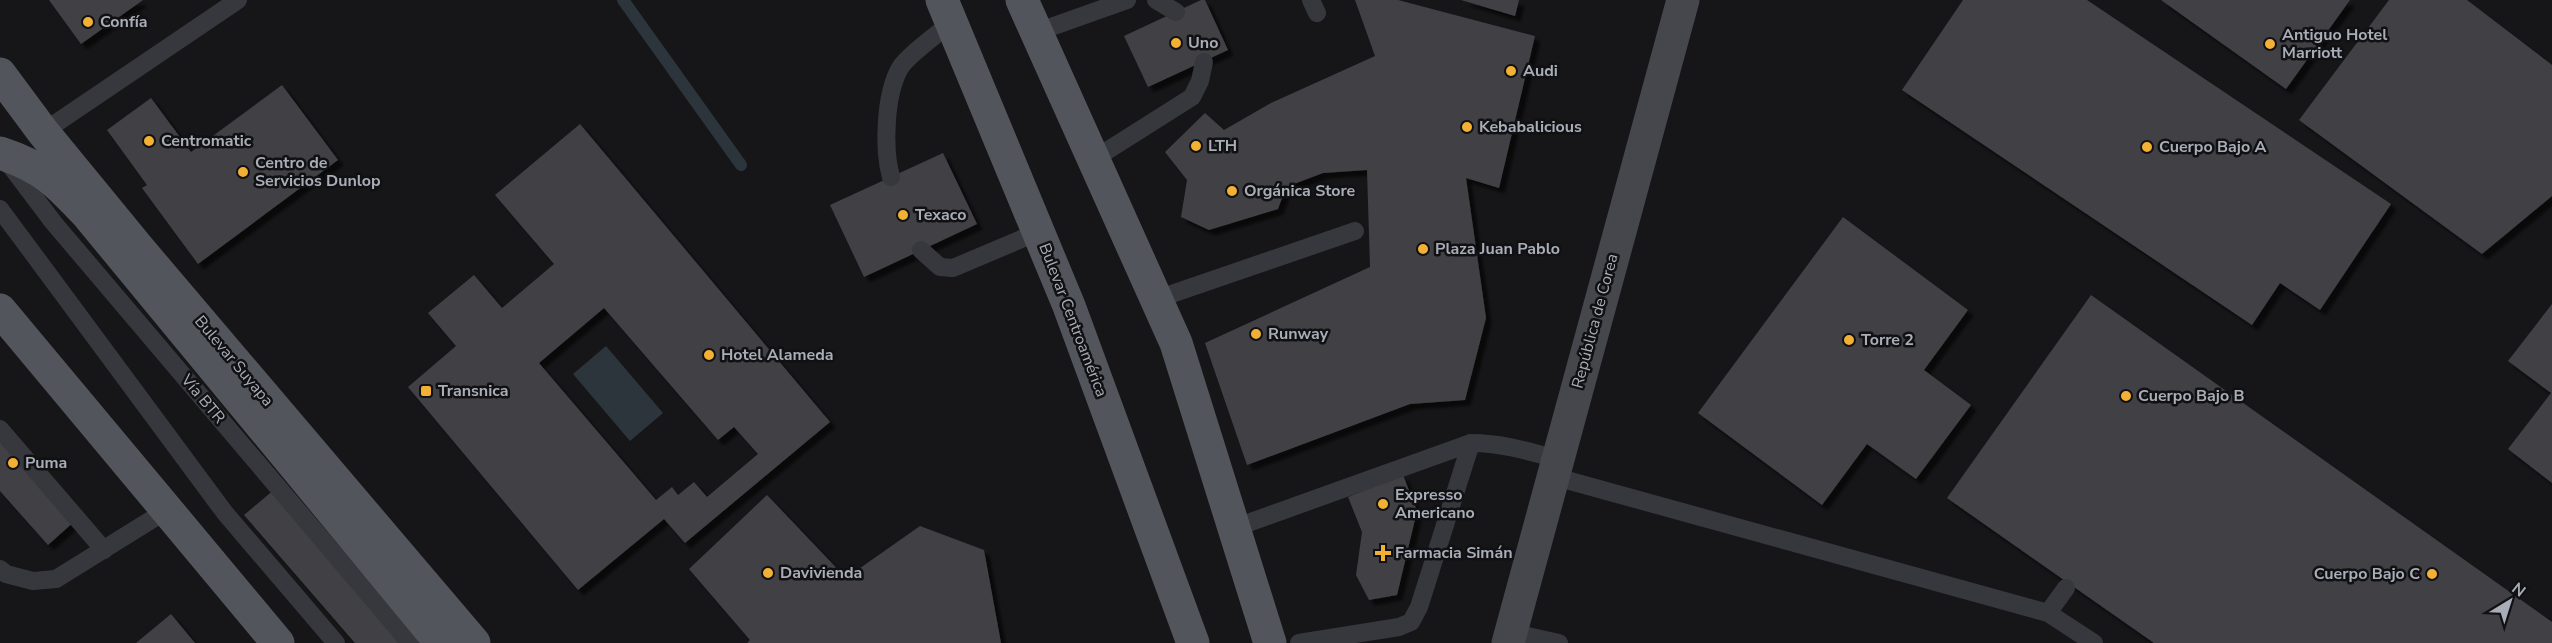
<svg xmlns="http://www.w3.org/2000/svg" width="2552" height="643" viewBox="0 0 2552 643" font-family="'Nunito Sans',sans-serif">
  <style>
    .water { fill: #2c353c }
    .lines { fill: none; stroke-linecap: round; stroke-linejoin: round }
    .stream { stroke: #2c353c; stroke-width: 12 }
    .building { fill: #404145; fill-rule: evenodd; filter: url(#shadow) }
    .lane { stroke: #37383d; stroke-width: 18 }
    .secondary { stroke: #45474d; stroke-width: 33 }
    .primary { stroke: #53555c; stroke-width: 33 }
    .primary-bridge { stroke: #53555c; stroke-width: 33 }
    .poi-dot { fill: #f2b134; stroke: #111113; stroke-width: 2 }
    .labels { text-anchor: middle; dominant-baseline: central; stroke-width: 5; stroke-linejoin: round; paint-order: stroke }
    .poi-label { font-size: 16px; font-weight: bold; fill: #a8adb8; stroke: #111113; text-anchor: start }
    .street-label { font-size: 16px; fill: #a8adb8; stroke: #111113 }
  </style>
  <defs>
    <filter id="shadow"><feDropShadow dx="5.5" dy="5.5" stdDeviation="1.5" flood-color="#0009"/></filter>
  </defs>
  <rect width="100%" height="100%" fill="#161618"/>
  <path class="water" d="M606,346L663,413L630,441L573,374Z"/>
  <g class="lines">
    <path class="stream" d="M623,0L741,165"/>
  </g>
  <g class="building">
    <path d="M49,0H143L81,44Z"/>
    <path d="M1201,0H1205L1228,50L1148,87L1124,36Z"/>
    <path d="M1355,0H1398L1535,36L1499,188L1466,178L1486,318L1465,400L1410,404L1247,465L1205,343L1370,267L1367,170L1323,173L1286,187L1278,209L1209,230L1181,217L1187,180L1165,152L1205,113L1224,130L1271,103L1375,56Z"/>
    <path d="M1461,0H1519L1515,16Z"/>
    <path d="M1963,0H2087L2391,204L2320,310L2280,283L2252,325L1902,90Z"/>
    <path d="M2161,0H2350L2286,89Z"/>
    <path d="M2389,0H2467L2552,65V196L2482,254L2299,120Z"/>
    <path d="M282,85L338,160L198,264L142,188L147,185L107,130L151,98L191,152Z"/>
    <path d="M580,124L830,422L685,543L664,519L578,590L408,387L456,346L428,313L474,275L502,308L554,264L495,195ZM604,308L718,440L734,427L758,454L707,497L694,482L678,495L672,487L656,500L539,363Z"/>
    <path d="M943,153L977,224L864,277L830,205Z"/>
    <path d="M1843,217L1968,310L1924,370L1971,405L1916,479L1867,444L1822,505L1698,413Z"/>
    <path d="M2091,295L2552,622V643H2154L1947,498Z"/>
    <path d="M2552,304V483L2508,449L2551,393L2508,361Z"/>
    <path d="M0,435L76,520L48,545L0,491Z"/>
    <path d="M1403,475L1417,511L1397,595L1369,600L1356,575L1362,532L1348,497Z"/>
    <path d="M275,489L406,643H355L244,515Z"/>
    <path d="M767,495L846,578L920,526L984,550L1001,643H747L750,640L689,569Z"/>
    <path d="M171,614L195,643H136Z"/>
  </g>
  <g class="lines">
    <g class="lane">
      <path d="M1156,0L1176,12"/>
      <path d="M1311,0L1317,13"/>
      <path d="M1037,32L1127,0"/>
      <path d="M43,132L238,0"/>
      <path d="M1094,159L1192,97L1200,81L1204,62"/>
      <path d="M7,161L53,222L410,643"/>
      <path d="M891,177C883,149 885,94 900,68C907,56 940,32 952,22"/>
      <path d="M0,209L225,513L336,643"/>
      <path d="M921,250L940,267L953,268L1038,232"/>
      <path d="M1157,299L1355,231"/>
      <path d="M0,429L104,550"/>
      <path d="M1552,476L2048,613L2094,643"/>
      <path d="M1234,528L1471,443C1501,443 1528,451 1557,459"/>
      <path d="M0,569L6,574L33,581L56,579L167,510"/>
      <path d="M2048,613L2066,588"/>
      <path d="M1510,632L1559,643"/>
      <path d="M1299,643L1399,627L1411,622L1419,607L1471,443"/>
    </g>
    <path class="secondary" d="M1508,643L1683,0"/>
    <g class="primary">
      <path d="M942,0L1069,306L1193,643"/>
      <path d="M1022,0L1176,343L1270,643"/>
      <path d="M0,74L43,132L139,249L474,643"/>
      <path d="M0,310L278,643"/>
    </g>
    <path class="primary-bridge" d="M0,153C43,167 57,182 87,214L441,643"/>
  </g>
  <g class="poi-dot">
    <circle cx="88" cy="22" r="6"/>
    <circle cx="1176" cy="43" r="6"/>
    <circle cx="2270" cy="44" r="6"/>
    <circle cx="1511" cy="71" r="6"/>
    <circle cx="1467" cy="127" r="6"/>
    <circle cx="149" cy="141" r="6"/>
    <circle cx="1196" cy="146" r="6"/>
    <circle cx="2147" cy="147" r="6"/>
    <circle cx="243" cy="172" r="6"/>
    <circle cx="1232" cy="191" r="6"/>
    <circle cx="903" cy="215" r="6"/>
    <circle cx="1423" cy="249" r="6"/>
    <circle cx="1256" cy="334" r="6"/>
    <circle cx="1849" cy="340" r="6"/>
    <circle cx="709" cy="355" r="6"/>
    <rect x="420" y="385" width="12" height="12" rx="3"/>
    <circle cx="2126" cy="396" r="6"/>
    <circle cx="13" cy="463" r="6"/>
    <circle cx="1383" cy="504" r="6"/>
    <path d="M1380 544h6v6h6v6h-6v6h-6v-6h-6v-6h6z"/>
    <circle cx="768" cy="573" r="6"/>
    <circle cx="2432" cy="574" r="6"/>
  </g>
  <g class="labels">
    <g class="poi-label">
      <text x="100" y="22">Confía</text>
      <text x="2282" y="35">Antiguo Hotel<tspan x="2282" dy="18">Marriott</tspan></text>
      <text x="1188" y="43">Uno</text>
      <text x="1523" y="71">Audi</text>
      <text x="1479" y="127">Kebabalicious</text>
      <text x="161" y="141">Centromatic</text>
      <text x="1208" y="146">LTH</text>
      <text x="2159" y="147">Cuerpo Bajo A</text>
      <text x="255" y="163">Centro de<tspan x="255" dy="18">Servicios Dunlop</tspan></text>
      <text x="1244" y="191">Orgánica Store</text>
      <text x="915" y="215">Texaco</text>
      <text x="1435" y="249">Plaza Juan Pablo</text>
      <text x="1268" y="334">Runway</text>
      <text x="1861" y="340">Torre 2</text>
      <text x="721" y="355">Hotel Alameda</text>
      <text x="438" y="391">Transnica</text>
      <text x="2138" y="396">Cuerpo Bajo B</text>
      <text x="25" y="463">Puma</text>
      <text x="1395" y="495">Expresso<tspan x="1395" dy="18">Americano</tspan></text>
      <text x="1395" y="553">Farmacia Simán</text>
      <text x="780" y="573">Davivienda</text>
      <text x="2420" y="574" text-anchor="end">Cuerpo Bajo C</text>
    </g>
    <g class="street-label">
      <text transform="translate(1073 320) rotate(69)">Bulevar Centroamérica</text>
      <text transform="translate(1595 321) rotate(-75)">República de Corea</text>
      <text transform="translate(234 361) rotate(50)">Bulevar Suyapa</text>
      <text transform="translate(203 399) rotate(50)">Vía BTR</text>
    </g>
  </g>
  <g transform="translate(2510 601) rotate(38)" stroke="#111113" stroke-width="4.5" paint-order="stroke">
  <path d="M0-4.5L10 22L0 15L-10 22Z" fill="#a8adb8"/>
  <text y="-9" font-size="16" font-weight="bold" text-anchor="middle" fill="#a8adb8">N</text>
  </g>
</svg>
